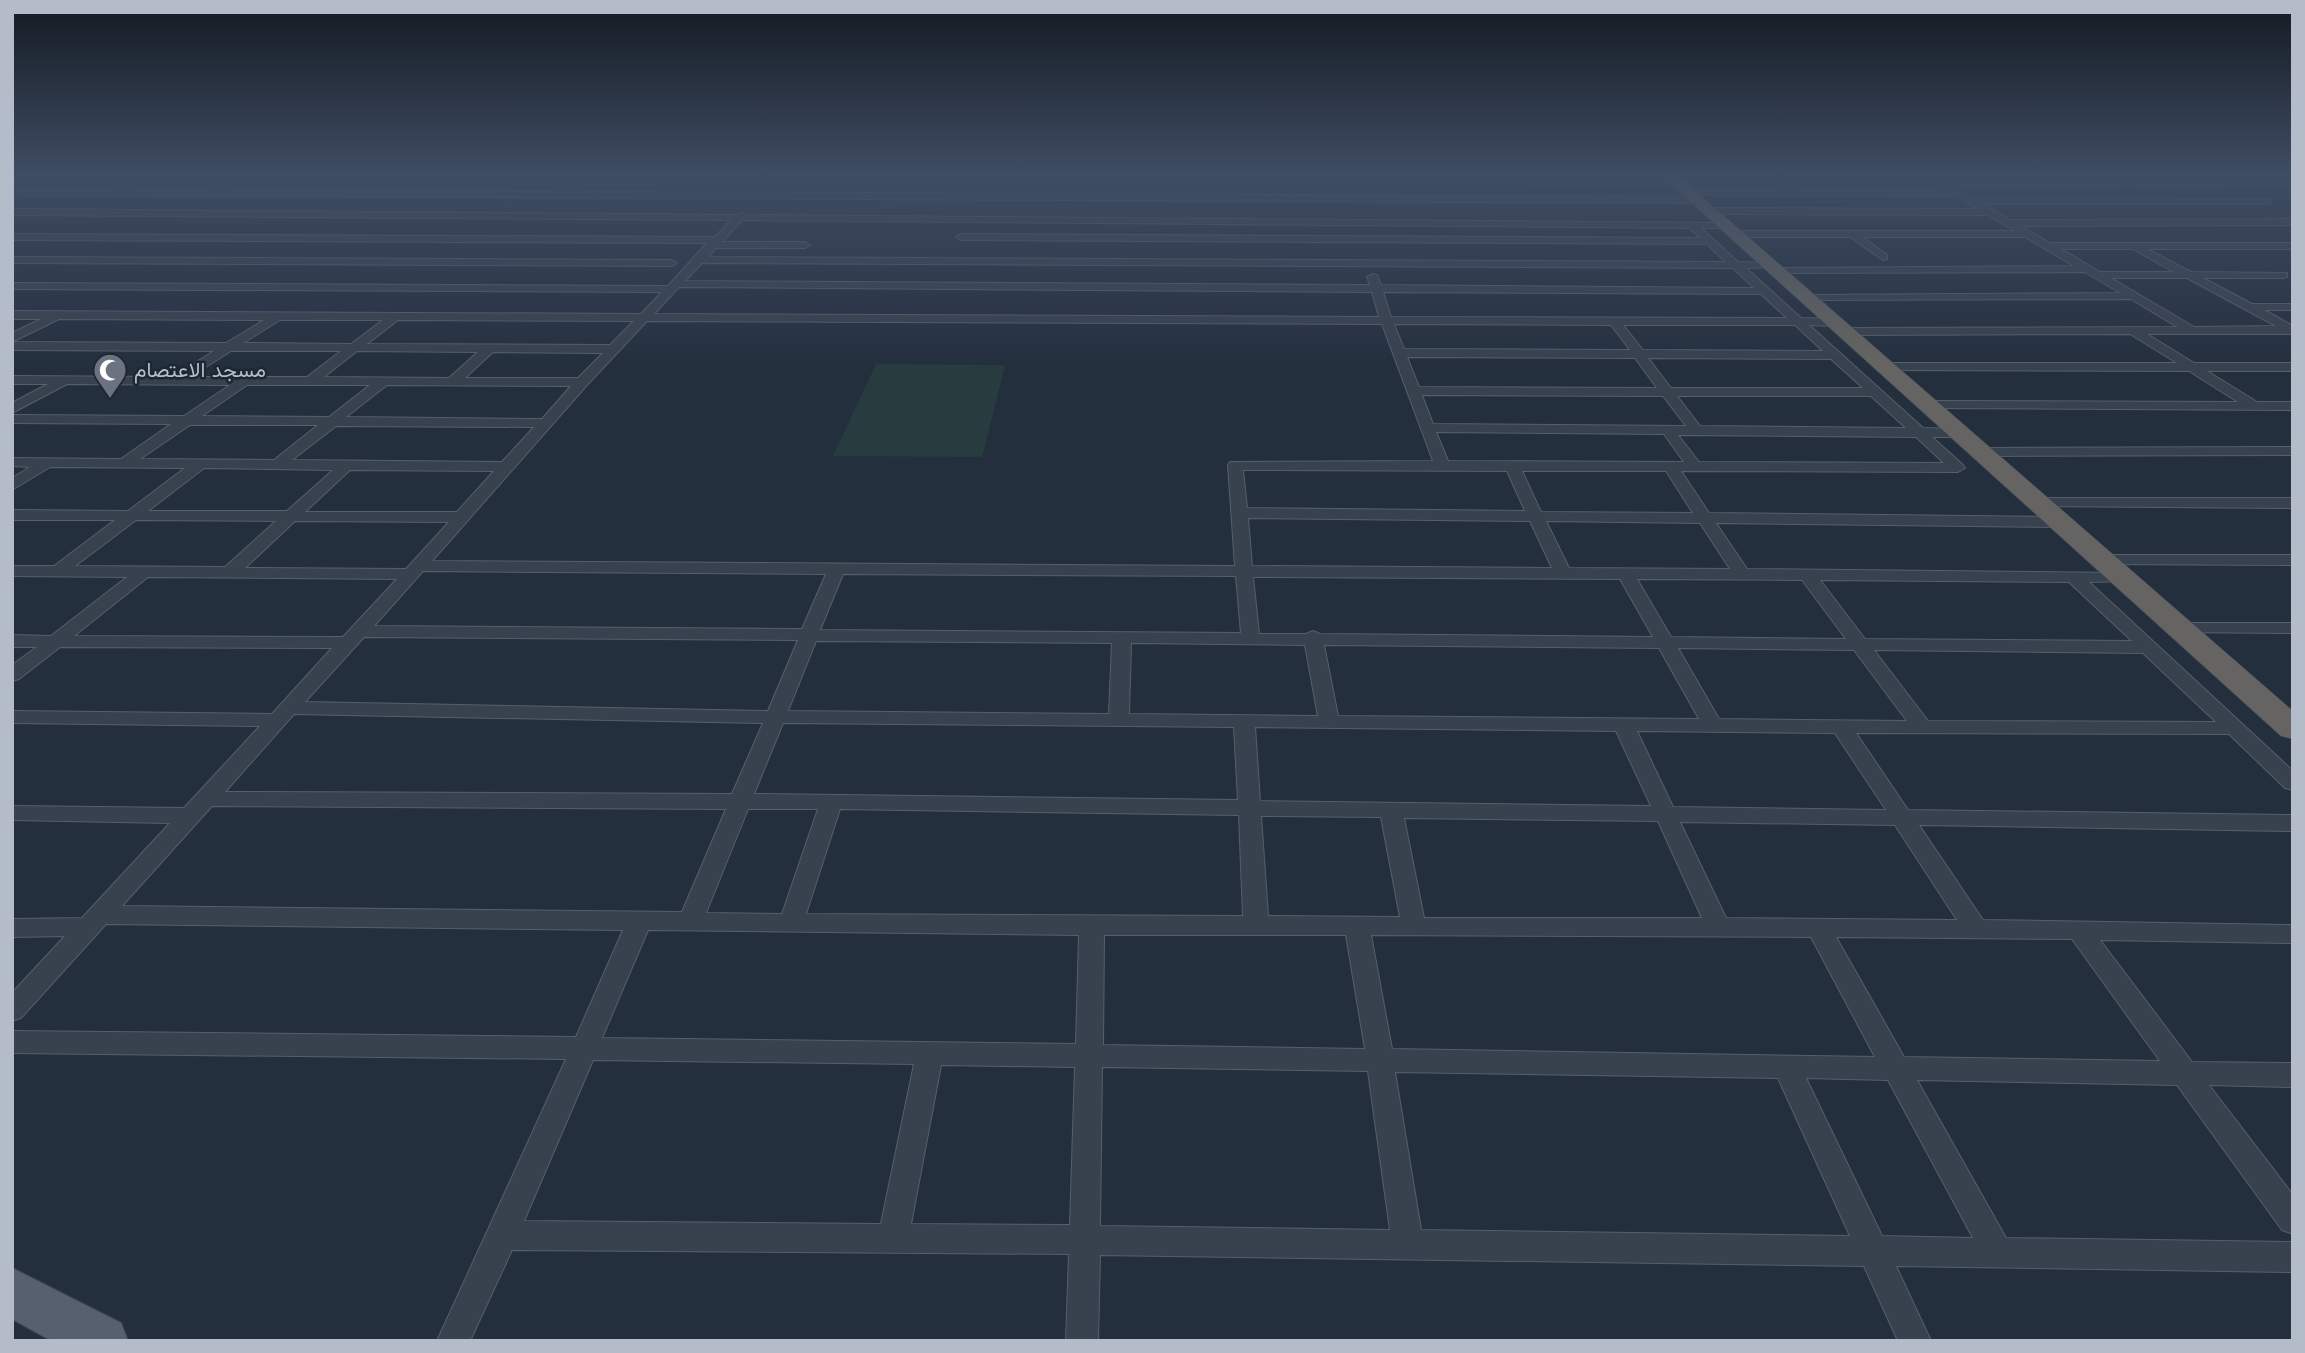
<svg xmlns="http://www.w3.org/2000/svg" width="2305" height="1353" viewBox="0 0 2305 1353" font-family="Jost,Vazirmatn,sans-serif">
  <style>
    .green { fill: #263c3f }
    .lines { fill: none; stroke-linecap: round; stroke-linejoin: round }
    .minor-casing { stroke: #565f6c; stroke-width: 2 }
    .primary-casing { stroke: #414a57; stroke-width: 2 }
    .trunk-casing { stroke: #434c59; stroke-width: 1 }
    .minor { fill: #38414e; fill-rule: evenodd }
    .primary { fill: #56606e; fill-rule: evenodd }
    .trunk { fill: #656462; fill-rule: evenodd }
    .labels { text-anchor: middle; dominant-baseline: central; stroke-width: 5; stroke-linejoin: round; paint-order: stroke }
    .far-poi-label { font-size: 21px; fill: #b4bcc9; stroke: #1d2633; text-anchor: start }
  </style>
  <rect width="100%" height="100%" fill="#242f3e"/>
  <path class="green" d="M876,364L1005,365L982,457L833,456Z"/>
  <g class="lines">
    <defs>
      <g id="minor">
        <path d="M17,176H29L12,184V178Z"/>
        <path d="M141,176H153L123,190H205L235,176H246L217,190L1696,197L1701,200L1696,203L12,195V189L113,190Z"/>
        <path d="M340,176L1675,178L1680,181L1675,184L344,179Z"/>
        <path d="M1772,176H1782L1801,190H1946L1924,176H1934L1942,180L2293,179V185L1951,186L1973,198L2270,199V203L2267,204H1983L2010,220L2293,219V225L2021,226L2050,243H2293V249H2147L2191,272L2287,273V277L2283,278H2203L2252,304H2293V310H2264L2293,326V334H2147L2194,363H2293V371H2207L2257,402H2293V410L1925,408L1923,405L1930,401L2238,402L2189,371L1881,370V364L1886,363H2177L2130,334L1846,335L1842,334V328L2177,327L2131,299L1803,300V296L1807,295L2120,293L2085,272L1771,273L1770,271L1775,268L2074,266L2025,237H1863L1887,255V259L1883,260L1850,237H1733L1728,234L1733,231H2015L1988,215L1709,214L1704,211L1709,208L1978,209L1955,196L1688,195L1683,192L1688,189L1789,190ZM2061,249H2133L2174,272H2100ZM2111,278H2187L2276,326L2194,327Z"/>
        <path d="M12,209L737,215L742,212L747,215L1727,223L1728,225L1723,228H1701L1738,262L1772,263V267L1746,268L1801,318L1840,319L1842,322L1836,326L1809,325L1923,428L1961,429L1968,433L1961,437H1932L1963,465L1965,468L1958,472L1681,471L1709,513L2062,517L2070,522L2062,527L1716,523L1747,569L2126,573L2129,577L2126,581L2089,582L2293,771V790L2285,788L2229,734L1856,733L1908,810L2293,815V831L1919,825L1983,920L2293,925V943L2100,940L2192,1062L2293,1063V1087L2209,1085L2293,1195V1234L2282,1230L2177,1085L1917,1080L2006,1238L2293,1242V1272L1896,1266L1931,1341H1898L1864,1266L1100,1255L1098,1341H1066L1069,1254L512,1250L470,1341H437L566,1059L12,1053V1031L576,1037L623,930L106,924L21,1018L12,1021V993L65,936L12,937V919L82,918L170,823L12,820V806L184,808L260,726L12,723V711L272,714L332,648L60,647L19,679L12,681V665L37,647H12V635L51,636L127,577L12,576V566H54L115,520H12V510L128,511L185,468L50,467L12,490V478L30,467L12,466V458L121,459L171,424L12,423V415L184,416L230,385L67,384L12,413V403L48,384H12V376L172,377L214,351L12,350V342L226,343L264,320L59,319L12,342V333L41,319H12V311L641,314L662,292L12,289V283L668,286L707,243L12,240V234L715,237L731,220L12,215ZM742,220L1689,228L1700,238L961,234L956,237L961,240L1707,244L1726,262L708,257L716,248H805L810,245L805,242H722ZM702,263L1733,268L1754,288L1381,285L1377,275L1373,274L1367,277L1370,285L685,281ZM679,287L1372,292L1379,317L654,314ZM1383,292L1761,294L1787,318L1391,317ZM280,320H383L351,344L243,343ZM398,320L634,321L610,345L367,344ZM647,321L1382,324L1433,461L1230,462L1228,465L1235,566L432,561L587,385ZM1394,324L1611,325L1630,350L1404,349ZM1623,325H1795L1823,351L1643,350ZM231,351H341L307,377H190ZM357,351L478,352L449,378L324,377ZM493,352L603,353L578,378H465ZM1407,357L1635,358L1657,388L1419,387ZM1648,358L1831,359L1863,388H1671ZM247,385H370L329,417L202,416ZM387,385L571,386L542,419L346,417ZM1422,395L1663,396L1686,426L1433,424ZM1677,396H1871L1906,428L1700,426ZM190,425H318L274,460L140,459ZM336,426L534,427L502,462L292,460ZM1436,432L1664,434L1684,462L1448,461ZM1678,435L1916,437L1944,463L1699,462ZM204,468L333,470L287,511H148ZM350,470L494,471L457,512H305ZM1243,470L1507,471L1525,511L1247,508ZM1522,471H1666L1693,513L1541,512ZM1248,518L1530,521L1552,568L1252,566ZM136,520L276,521L225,567L75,566ZM295,521L449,522L406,569L245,568ZM1546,521L1700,523L1730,569L1569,568ZM423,571L826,574L802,629L374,626ZM843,574L1236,576L1241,633L820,630ZM148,577L397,579L343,637L74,636ZM1253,577L1620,579L1653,637L1320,634L1313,631L1306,634H1259ZM1637,579L1802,580L1846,639L1671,637ZM1820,580L2069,582L2132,641L1865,639ZM364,637L798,640L768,711L305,702ZM816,641L1112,643L1109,714L788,711ZM1131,643L1305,645L1318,716L1129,714ZM1324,645L1659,648L1699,719L1338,716ZM1678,648L1854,650L1907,721L1719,719ZM1874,650L2143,653L2216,722L1928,721ZM294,714L763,723L732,794L225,792ZM783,723L1234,727L1238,800L754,794ZM1255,727L1616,731L1651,806L1260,801ZM1637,731L1835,733L1886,810L1673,807ZM212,806L726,809L682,912L122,906ZM748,809H818L782,914L706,913ZM840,809L1239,815L1243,916L806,914ZM1261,816L1381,817L1400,917L1268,916ZM1404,818L1658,821L1702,918H1424ZM1680,822L1895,825L1957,920L1726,918ZM648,930L1079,935L1076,1044L602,1038ZM1104,935H1346L1365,1049L1103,1045ZM1371,935L1811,937L1875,1057L1392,1049ZM1836,937L2072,939L2160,1061L1904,1057ZM593,1060L914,1064L881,1224L524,1221ZM941,1065L1075,1067L1070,1225L911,1224ZM1102,1067L1368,1071L1390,1230L1100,1226ZM1395,1072L1778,1078L1850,1236L1421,1230ZM1806,1078L1888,1080L1973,1238L1882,1236Z"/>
        <path d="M12,257L672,260L677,263L672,266L12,263Z"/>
        <path d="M2293,447V455L1983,456L1976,452L1983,448Z"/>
        <path d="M2040,498H2293V508L2034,506L2032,503Z"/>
        <path d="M2103,555H2293V565L2097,564L2095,560Z"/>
        <path d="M2178,623H2293V633L2172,632L2169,628Z"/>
      </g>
      <path id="primary" d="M12,1268L121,1323L128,1341H52L12,1319Z"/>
      <path id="trunk" d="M1662,176H1678L2293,711V739L2281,736Z"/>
    </defs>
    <use href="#minor" class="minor-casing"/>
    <use href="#primary" class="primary-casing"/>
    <use href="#trunk" class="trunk-casing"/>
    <use href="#minor" class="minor"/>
    <use href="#primary" class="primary"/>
    <use href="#trunk" class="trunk"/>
  </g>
  <linearGradient id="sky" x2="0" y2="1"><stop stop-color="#141a22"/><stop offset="0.48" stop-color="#3f4d63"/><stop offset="1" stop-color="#3f4d63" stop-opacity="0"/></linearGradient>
  <rect width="2305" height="365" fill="url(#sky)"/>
  <defs>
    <symbol id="mosque-pin" viewBox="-11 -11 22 30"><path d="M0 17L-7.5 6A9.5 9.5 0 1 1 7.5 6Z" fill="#6b7280" stroke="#1d2633"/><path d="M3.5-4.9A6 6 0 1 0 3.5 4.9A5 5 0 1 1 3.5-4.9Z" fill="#fff"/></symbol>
  </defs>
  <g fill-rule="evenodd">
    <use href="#mosque-pin" x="91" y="351" width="38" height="52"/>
  </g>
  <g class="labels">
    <g class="far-poi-label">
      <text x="134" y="370">مسجد الاعتصام</text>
    </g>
  </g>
  <rect width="2305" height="1353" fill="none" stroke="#b4bcc9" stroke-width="28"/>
</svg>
